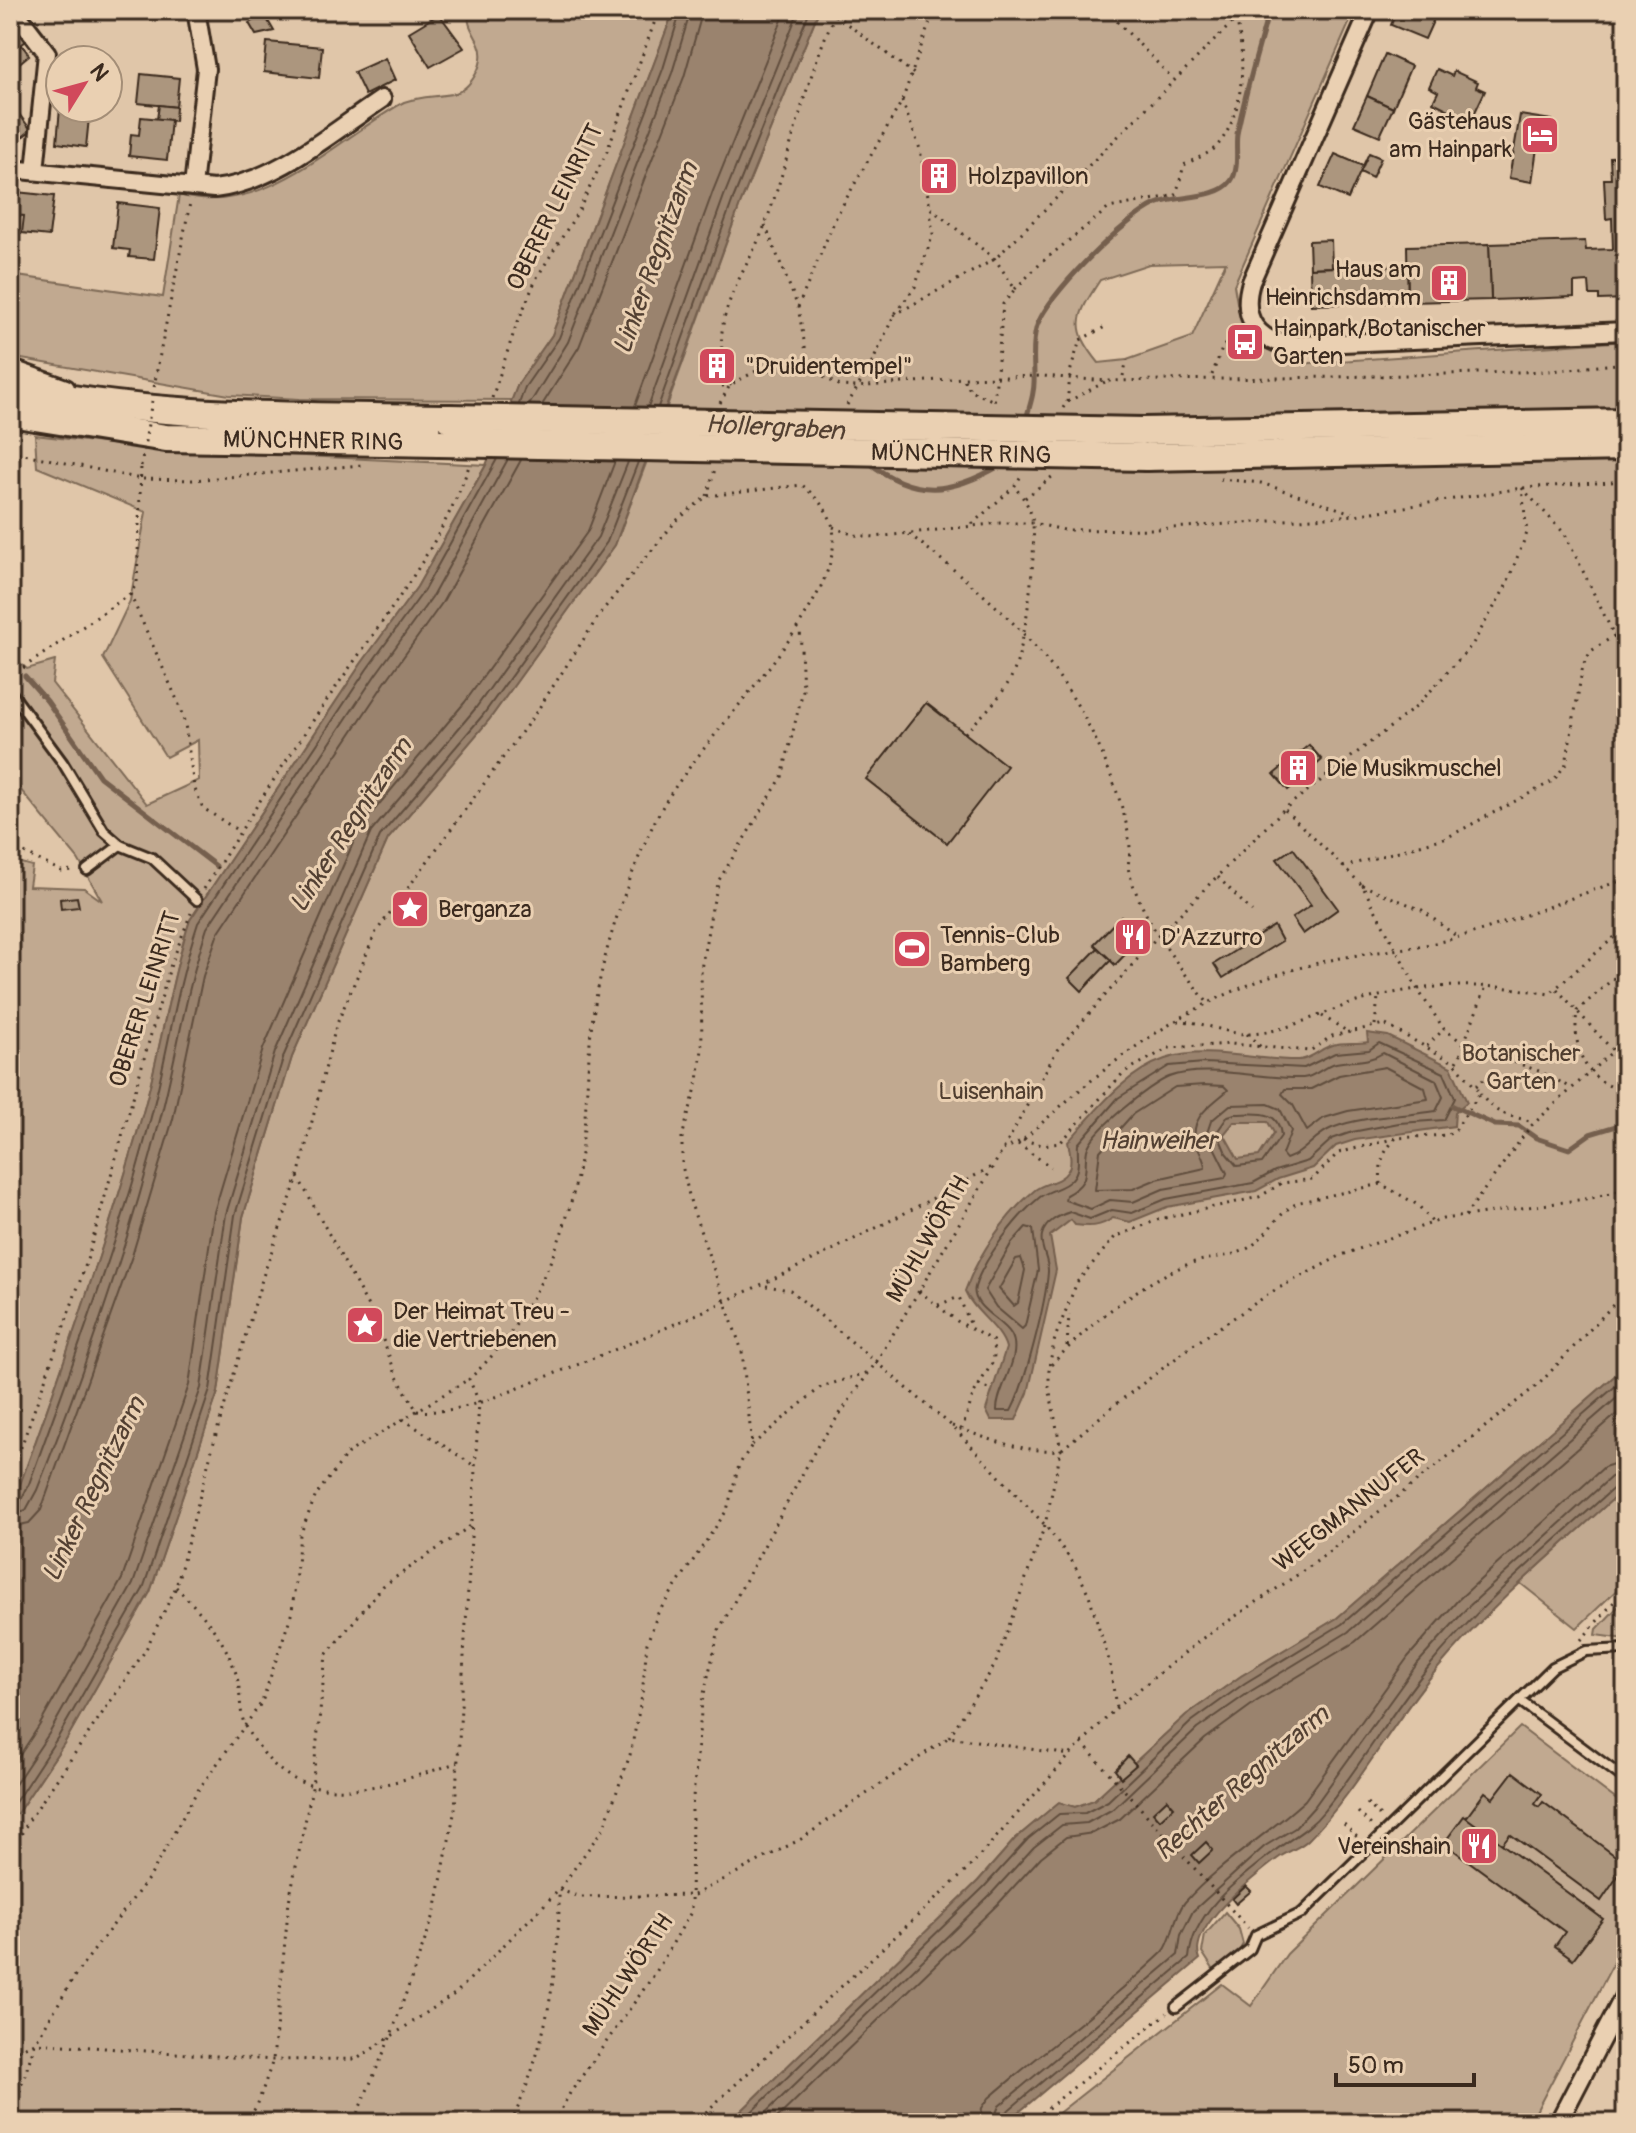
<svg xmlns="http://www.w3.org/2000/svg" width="1636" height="2133" viewBox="0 0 1636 2133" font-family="Pangolin,sans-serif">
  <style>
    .green { fill: #c1a990; stroke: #7e6a57; stroke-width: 2; fill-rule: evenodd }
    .water { fill: #9a836e; stroke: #745f4e; stroke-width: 2; fill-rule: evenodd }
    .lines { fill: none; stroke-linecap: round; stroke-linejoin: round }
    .shore { stroke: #614e3e; stroke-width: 2 }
    .stream { stroke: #745f4e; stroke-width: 5 }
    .building { fill: #ac967e; stroke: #3b2a1e; stroke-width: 2 }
    .lane-casing { stroke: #3b2a1e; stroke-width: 14 }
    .street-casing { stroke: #3b2a1e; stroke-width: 22 }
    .primary-casing { stroke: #3b2a1e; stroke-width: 32 }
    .path { stroke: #3b2a1e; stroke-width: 3; stroke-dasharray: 2 6; stroke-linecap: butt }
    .lane { stroke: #ead0b2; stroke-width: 8 }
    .street { stroke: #ead0b2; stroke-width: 16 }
    .primary { stroke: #ead0b2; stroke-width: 26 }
    .primary-bridge-casing { stroke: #3b2a1e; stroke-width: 32; stroke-linecap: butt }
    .path-bridge { stroke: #3b2a1e; stroke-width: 3; stroke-dasharray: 2 6; stroke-linecap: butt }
    .primary-bridge { stroke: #ead0b2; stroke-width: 26 }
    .labels { text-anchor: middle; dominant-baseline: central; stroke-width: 6; stroke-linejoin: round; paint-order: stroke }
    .poi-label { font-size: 24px; fill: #3b2a1e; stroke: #ead0b2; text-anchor: start }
    .street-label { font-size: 24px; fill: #3b2a1e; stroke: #ead0b2 }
    .park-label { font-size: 24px; fill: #4f3d2f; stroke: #ead0b2 }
    .water-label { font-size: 26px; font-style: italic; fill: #534032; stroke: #ead0b2 }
  </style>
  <rect width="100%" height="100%" fill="#e0c6a9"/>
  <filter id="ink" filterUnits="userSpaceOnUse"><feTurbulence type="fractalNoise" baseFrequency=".0125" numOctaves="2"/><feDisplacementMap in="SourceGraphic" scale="16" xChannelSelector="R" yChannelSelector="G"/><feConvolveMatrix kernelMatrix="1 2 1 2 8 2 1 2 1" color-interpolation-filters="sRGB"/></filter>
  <g filter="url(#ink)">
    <g class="green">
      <path d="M470,10H674L552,335L518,384L512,400L300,399L229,395L10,357V275L163,297L179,195C264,219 335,140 404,102C421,96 435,97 452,94C471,90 487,62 479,44C474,32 465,24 470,10Z"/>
      <path d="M819,10H1355L1234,285C1242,337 1249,342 1297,364L1626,341V409L1147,421L665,412L741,202ZM1226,262L1192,337L1127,360L1099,363C1070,327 1076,317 1100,280L1149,264Z"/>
      <path d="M35,435L144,448L486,465L417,587L361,664L190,920C169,984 161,1051 142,1116C107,1240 65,1361 21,1482L10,1504V860L32,866L29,886L84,888L102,901L78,859L10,777V654L27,669L55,661L52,683L147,804L199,780L198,740L166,757L103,658L130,601L146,512L37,467Z"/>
      <path d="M1626,460V1366L1337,1618L1241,1676L1186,1715L1094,1800L1075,1807L1058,1803L1015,1839L978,1881L729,2123H10V1824L65,1742L150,1592L218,1392L243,1217L292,1057L388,839L489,720L615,545L647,461L1145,470Z"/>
      <path d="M1626,1487V1581L1577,1628L1520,1583Z"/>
      <path d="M1626,1598V1639L1596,1635L1597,1629Z"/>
      <path d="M1520,1727L1626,1807V1906L1615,1924L1626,1931V1939L1530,2123H1046L1222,1984L1251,2006L1287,1954Z"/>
      <path d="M1225,1912L1239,1929L1243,1944L1237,1955L1215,1972L1202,1952L1205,1935Z"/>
    </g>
    <g class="water">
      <path d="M674,10H819L741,202L615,545L489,720L388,839L292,1057L243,1217L218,1392L150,1592L65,1742L10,1824V1504L21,1482C65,1361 107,1240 142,1116C161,1051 169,984 190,920L361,664L417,587L486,465L518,384L552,335Z"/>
      <path d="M1367,1033L1388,1036L1451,1067L1467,1102L1455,1112L1454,1126L1355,1140L1336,1146L1313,1168L1278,1179L1256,1191L1167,1207L1130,1222L1113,1218C1100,1227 1091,1227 1075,1225L1071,1220L1050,1236L1056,1270L1028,1393L1016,1420H991L986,1410L1006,1348C1001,1327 974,1313 965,1291C978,1255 1005,1215 1035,1190C1044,1183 1061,1182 1067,1172C1073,1163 1070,1152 1068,1142C1096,1111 1124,1073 1165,1059C1205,1045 1257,1061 1299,1060C1312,1059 1321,1048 1332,1045C1343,1042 1356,1044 1368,1042ZM1234,1122H1268L1274,1133L1259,1156L1238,1159L1224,1134Z"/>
      <path d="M1626,1366V1487C1560,1548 1490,1605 1433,1674C1389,1727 1357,1791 1308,1840C1300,1848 1287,1851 1277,1859C1255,1876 1186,1928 1200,1959L1006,2123H729L978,1881L1015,1839L1059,1802L1075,1807L1094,1800L1186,1715L1241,1676L1337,1618Z"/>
    </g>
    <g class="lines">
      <g class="shore">
        <path d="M519,404L525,387L559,338L663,69L681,10"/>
        <path d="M529,405L568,342L672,73L691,10"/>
        <path d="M542,405L579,347L684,77L703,10"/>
        <path d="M635,406L713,191L786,10"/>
        <path d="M648,407L724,196L799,10"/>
        <path d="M658,407L733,199L810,10"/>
        <path d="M1379,1043L1444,1073L1455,1098L1444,1120L1399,1123L1352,1132L1332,1139L1308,1161L1275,1171L1253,1183L1166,1199L1132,1213L1112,1210L1090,1219L1070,1212C1060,1215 1045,1222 1042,1235C1039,1247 1049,1259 1048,1272C1046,1302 1025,1385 1011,1411H997C996,1389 1024,1356 1011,1334C1002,1319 970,1307 975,1287C983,1259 1018,1215 1040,1197C1049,1190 1065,1188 1072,1179C1081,1169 1077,1156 1078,1144L1118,1098L1169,1066L1204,1063L1304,1068L1335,1053L1369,1050Z"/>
        <path d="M1383,1053L1436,1080L1443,1097L1436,1111C1401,1117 1365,1115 1332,1128C1314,1135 1305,1153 1286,1159L1282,1154L1291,1131L1280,1109L1268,1104L1230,1105L1211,1121L1207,1133L1227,1173L1225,1178L1163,1189L1133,1202L1110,1200L1091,1209L1065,1200L1066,1195C1092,1181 1083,1172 1087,1150C1091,1131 1151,1084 1169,1077C1205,1063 1264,1080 1303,1078C1316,1077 1325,1065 1336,1063C1353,1060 1367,1063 1383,1053Z"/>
        <path d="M1385,1067L1425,1088L1428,1099L1348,1111L1324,1118L1307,1131L1293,1105L1282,1094L1285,1089H1311L1339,1075Z"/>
        <path d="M1204,1085L1224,1086L1228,1090C1213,1104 1188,1117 1196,1143C1199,1153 1205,1159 1205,1168L1157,1179L1133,1189L1095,1190L1100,1151L1133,1114L1175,1087Z"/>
        <path d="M1235,1114C1256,1114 1279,1108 1281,1136L1262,1163L1237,1166L1226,1153L1217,1132L1228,1116Z"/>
        <path d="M1026,1227L1033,1229L1038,1270L1025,1326L1022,1329L996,1307L985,1290L1011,1244Z"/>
        <path d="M1021,1258L1025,1270L1018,1303L1014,1306L999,1289L1016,1259Z"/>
        <path d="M10,1505L20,1502L29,1484C73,1362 120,1239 152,1113C168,1050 177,986 198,923L367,669L423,592L497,459"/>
        <path d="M10,1515L26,1510L37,1490C85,1369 129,1243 161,1116C177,1053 186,990 207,928L376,674L432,597L508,459"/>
        <path d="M10,1527L29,1523L41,1510L132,1256L173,1119L203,976L218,933L386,681L442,603L521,460"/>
        <path d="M10,1770L39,1726L122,1579L189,1385L214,1212L263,1049L360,827L465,702L588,531L615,461"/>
        <path d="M10,1792L50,1732L133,1584L201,1388L226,1214L275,1052L371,832L475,709L598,537L628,462"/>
        <path d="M10,1810L58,1737L143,1589L210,1390L235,1215L284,1055L380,836L483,715L607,542L638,462"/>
        <path d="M740,2123L984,1887L1028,1839L1059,1814L1085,1813L1108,1801L1191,1722L1245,1683L1342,1624L1626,1377"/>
        <path d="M755,2123L991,1894L1034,1847L1062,1825L1087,1823L1113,1809L1197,1729L1251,1691L1348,1632L1626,1390"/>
        <path d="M772,2123L999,1903L1041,1857L1066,1837L1093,1833L1120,1819L1205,1739L1257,1701L1355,1642L1626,1406"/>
        <path d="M980,2123L982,2108L989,2098C1046,2048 1109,2004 1163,1952C1173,1942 1173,1916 1185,1902C1221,1862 1267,1835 1305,1800L1408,1657L1458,1600L1604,1467L1626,1460"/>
        <path d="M992,2123L999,2106L1178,1955L1181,1935L1193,1911L1265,1846L1295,1828L1314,1807L1417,1664L1467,1608L1611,1477L1626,1472"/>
        <path d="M1002,2123L1005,2113L1189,1958C1193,1912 1236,1881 1272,1853C1290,1838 1308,1831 1323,1812C1360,1767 1389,1715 1426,1670C1482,1601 1552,1544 1617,1485L1626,1482"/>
      </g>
      <g class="stream">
        <path d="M1026,419C1030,405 1035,391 1034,377C1034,360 1032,345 1036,329C1044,297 1126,217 1156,204C1177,195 1217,200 1231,181C1240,169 1235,148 1237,134C1245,92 1258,51 1269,10"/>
        <path d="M868,462C915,499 951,494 1001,465"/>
        <path d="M25,676L47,701L100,777L216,866"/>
        <path d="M1453,1106L1495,1125L1519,1126L1536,1138L1569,1149L1590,1134L1626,1123"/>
      </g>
    </g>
    <g class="building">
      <path d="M137,10H166L165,16Z"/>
      <path d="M1397,10H1438L1425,39L1391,25Z"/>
      <path d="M264,14L274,31L256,35L249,23Z"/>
      <path d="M439,14L464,48L430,67L409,32Z"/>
      <path d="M10,20L26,41L10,53Z"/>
      <path d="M267,42L322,47L319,78L264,72Z"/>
      <path d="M22,45L29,55L17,65L10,53Z"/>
      <path d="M1385,54L1411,66L1393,108L1367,96Z"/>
      <path d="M385,58L395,80L365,95L354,72Z"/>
      <path d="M1437,69L1452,76L1454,71L1478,82L1476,87L1485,91L1467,129L1456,123L1459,115L1433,102L1438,92L1429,87Z"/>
      <path d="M141,74L179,78L176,107L138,103Z"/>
      <path d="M1367,96L1393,108L1380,136L1354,125Z"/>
      <path d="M10,102L31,130L10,147Z"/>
      <path d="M159,105L176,107L175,121L157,119Z"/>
      <path d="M60,108H90L86,147L57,143Z"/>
      <path d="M1520,115L1552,120L1547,150L1537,148L1532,182L1509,178Z"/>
      <path d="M141,117L171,120L167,160L129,156L131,134L139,135Z"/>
      <path d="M1369,153L1381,158L1372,178L1360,172Z"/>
      <path d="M1335,154L1363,166L1348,199L1320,187Z"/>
      <path d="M1626,156V299L1599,300V295H1590L1589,282L1574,283V297L1491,300L1489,244L1585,241L1586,250L1613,249L1612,218L1606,219L1604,179H1611L1610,157Z"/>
      <circle cx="939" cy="176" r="9"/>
      <path d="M16,192L54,196L49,236L22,233L24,216L14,215Z"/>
      <path d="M118,203L160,208L154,259L129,257L130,250L113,248Z"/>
      <path d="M1331,240L1332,267L1310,268L1309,241Z"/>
      <path d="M1489,244L1491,300L1408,302L1407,246Z"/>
      <path d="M1407,265L1408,302L1311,305L1310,268Z"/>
      <circle cx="717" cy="367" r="8"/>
      <path d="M926,703L1007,766L947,843L866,779Z"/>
      <path d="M1309,745L1322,760L1288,790L1274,774Z"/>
      <path d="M1293,848L1338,909L1303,934L1292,918L1311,905L1277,859Z"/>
      <path d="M77,897L79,907L61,909L60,899Z"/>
      <path d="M1121,916L1143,936L1115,965L1094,944Z"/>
      <path d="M1274,926L1282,941L1223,978L1214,964Z"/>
      <path d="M1098,948L1111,960L1082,991L1069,978Z"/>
      <path d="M1128,1756L1136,1765L1121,1778L1115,1770Z"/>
      <path d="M1513,1772L1542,1794L1535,1804L1539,1807L1543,1802L1626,1864L1601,1901L1510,1834L1502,1844L1466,1818L1485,1792L1493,1798Z"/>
      <path d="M1167,1799L1174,1807L1160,1820L1153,1812Z"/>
      <path d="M1464,1816L1603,1919L1573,1959L1555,1946L1565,1932L1444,1843Z"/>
      <path d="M1206,1842L1213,1850L1199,1863L1192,1855Z"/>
      <path d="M1246,1886L1251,1891L1236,1904L1232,1899Z"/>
    </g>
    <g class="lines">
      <defs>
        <g id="lane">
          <path d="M10,691L63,763L104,831L120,845L152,858L197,900"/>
          <path d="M87,870L120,845"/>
          <path d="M1520,1701L1626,1780"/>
          <path d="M1176,2007L1250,1949L1256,1935L1302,1913L1553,1667L1586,1651L1626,1649"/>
        </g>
        <g id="street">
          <path d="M14,10L47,53L35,171"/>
          <path d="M1370,10L1251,282C1240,319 1258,344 1296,345L1626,331"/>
          <path d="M10,169L214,189C276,182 331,133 382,99"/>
          <path d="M193,187L206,69L196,10"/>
          <path d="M10,368L66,388"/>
          <path d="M1558,2123L1626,1992"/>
        </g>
        <g id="primary">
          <path d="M10,387C153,420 303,415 449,418"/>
          <path d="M10,413L166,438L439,443"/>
          <path d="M1143,431L1626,422"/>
          <path d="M1146,457L1626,447"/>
        </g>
      </defs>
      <use href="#lane" class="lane-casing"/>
      <use href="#street" class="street-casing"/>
      <use href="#primary" class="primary-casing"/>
      <g class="path">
        <path d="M1106,10L1173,79"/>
        <path d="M835,15L914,74"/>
        <path d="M902,101L920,149L930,208L995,259L1015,289L1003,304L994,405"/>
        <path d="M765,225L798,307L809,369"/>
        <path d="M1015,289L1042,262L1109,208L1176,195L1184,165C1194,159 1210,154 1217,146C1245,114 1246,57 1236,19"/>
        <path d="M798,307L837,215L902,101L934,10"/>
        <path d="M894,315L995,259L1236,19L1240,10"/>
        <path d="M722,351L705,357C702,372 706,380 721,386L730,385V359L722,351C717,306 749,266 765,225C791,155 805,78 837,10"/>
        <path d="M158,364L190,203"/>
        <path d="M1212,375L1223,346L1240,334"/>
        <path d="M1123,376L1127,360"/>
        <path d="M964,380L971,391L992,400"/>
        <path d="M492,398L515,329L536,279L579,210L607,151L659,10"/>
        <path d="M1067,402L1071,369L1080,340L1105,327"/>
        <path d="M720,403L730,385L758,370L809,369L840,386L856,387L962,378L1042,376L1108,381L1336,377L1551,371L1626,363"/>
        <path d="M847,405L873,361L894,315L915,287L933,234L930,211"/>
        <path d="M1063,408L1067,402L1107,381"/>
        <path d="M10,451L141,479L193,480L362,465"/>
        <path d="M1220,479L1261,483L1352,513"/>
        <path d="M1522,488L1565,534L1626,660"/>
        <path d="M707,496L715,469"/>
        <path d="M1025,498L1053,476"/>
        <path d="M972,524L1014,487"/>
        <path d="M833,527L854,535L875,537L1000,523H1033L1064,530L1158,529L1355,515L1522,488L1626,481"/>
        <path d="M909,534C997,603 1065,659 1107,766C1117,791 1128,821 1130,848C1130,857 1127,864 1129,872C1144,923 1175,961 1207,1002"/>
        <path d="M130,594L178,702L185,724L194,787L203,808L240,832"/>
        <path d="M10,677L130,594L137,583L141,466"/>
        <path d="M965,733C983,714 1004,696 1014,671C1026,641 1036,557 1033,525C1032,510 1024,497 1014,487L1021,476"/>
        <path d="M1285,810L1362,885L1418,990L1444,1029L1466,1045L1539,1071L1572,1088"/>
        <path d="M10,846L61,871L75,870"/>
        <path d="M1343,867L1448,837L1553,781L1566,764L1583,665L1591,651L1626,628"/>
        <path d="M1218,877L1252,912"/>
        <path d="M1362,885L1422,910L1456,936"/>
        <path d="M204,889C246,822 289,755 334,690C383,619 440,549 469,466"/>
        <path d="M1626,967L1577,1011C1572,1049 1585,1083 1626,1091"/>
        <path d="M1557,989L1626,1065"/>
        <path d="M1322,1016L1350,1033"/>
        <path d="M1178,1021C1203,1021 1227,1035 1250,1034C1284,1032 1317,1015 1350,1004C1418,983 1480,981 1549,994L1626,927"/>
        <path d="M1375,1025L1378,997"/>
        <path d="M1247,1034L1262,1048"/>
        <path d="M1464,1043L1487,984"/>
        <path d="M1427,1046L1444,1029"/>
        <path d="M1456,1062L1466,1045"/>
        <path d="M1476,1086L1483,1080"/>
        <path d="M1480,1093C1495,1116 1509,1115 1533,1122"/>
        <path d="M1023,1140L1042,1145L1060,1143L1124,1072L1169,1048L1231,1044L1310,1051L1332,1036L1384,1024L1455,1063L1480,1093L1456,1129L1448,1135L1396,1138L1338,1153L1313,1179L1282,1183L1259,1197L1160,1219L1115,1237L1077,1282L1055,1338L1049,1367"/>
        <path d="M1018,1144L1051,1167"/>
        <path d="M1003,1150L1023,1140C1116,1055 1196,992 1322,962C1367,951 1415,950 1459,937C1516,921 1570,897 1626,879"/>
        <path d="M298,1177L375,1319L397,1377L417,1411"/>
        <path d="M1381,1184C1379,1163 1382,1153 1396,1138"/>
        <path d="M1465,1216L1530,1127L1626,1039"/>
        <path d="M766,1286L790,1290L952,1426L1045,1525L1074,1564L1089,1595L1110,1664L1116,1708"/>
        <path d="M919,1291L957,1321L993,1341L994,1360L974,1393L962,1429"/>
        <path d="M938,1305L959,1297L972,1328"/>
        <path d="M1067,1346L1069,1314"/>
        <path d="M978,1385L991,1390"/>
        <path d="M417,1411C465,1415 511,1390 556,1373C706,1315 850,1244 991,1167"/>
        <path d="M403,1419L473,1465"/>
        <path d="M952,1426C989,1439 1022,1453 1061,1450L1049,1387V1367C1087,1327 1134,1286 1186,1265C1205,1257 1234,1258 1250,1247C1269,1234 1278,1211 1300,1202L1381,1184L1418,1205L1432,1222"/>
        <path d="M752,1445L821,1387L869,1372"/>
        <path d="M10,1478L85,1267L170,967L191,913"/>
        <path d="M176,1587C202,1613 227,1641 237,1677C241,1693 239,1711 245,1726C248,1734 257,1743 262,1751C309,1816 396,1783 459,1762"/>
        <path d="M1581,1640L1626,1588"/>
        <path d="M949,1737L995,1665L1045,1525L1061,1450L1112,1407L1196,1343L1275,1290L1342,1255L1443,1219L1592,1198L1626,1189"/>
        <path d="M1082,1743L1248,1928"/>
        <path d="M1367,1803L1381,1817"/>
        <path d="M1358,1812L1372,1826"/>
        <path d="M1344,1824L1358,1838"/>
        <path d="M10,1855L29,1820L145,1651L176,1587L215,1438L264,1273L298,1177L336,1026L376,932L537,711L602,611L676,521L707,496L802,485C814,495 830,511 833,528C846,609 690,744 654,823C624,887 600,959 591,1030C586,1082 587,1135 575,1186C559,1257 523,1330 469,1379L479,1402L455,1809L435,1912L390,2038L353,2123"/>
        <path d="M559,1890L581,1897L694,1895L801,1839L949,1737L1070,1755L1116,1708L1203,1638L1312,1565L1540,1383L1626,1291"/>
        <path d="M10,2053L35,2043L273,2060L357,2059L456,1993L559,1890L604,1827L630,1755L642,1696L647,1643L658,1613L727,1510L739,1465L752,1445L742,1351L691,1204L682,1165V1137L698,1081L702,1049L701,969L712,908L719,880L782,777L803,690L800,628"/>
        <path d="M1581,2112L1596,2123"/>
        <path d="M10,2122L35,2043L76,1974L151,1875L196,1793L262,1702L292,1612L300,1535L316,1495L348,1453L469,1379"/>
        <path d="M244,2123L257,2106L273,2060L289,1901L312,1788L326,1655L383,1586L472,1525"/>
        <path d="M511,2123C545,2051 560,1969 559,1890"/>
        <path d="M554,2123L570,2093L656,1972L691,1912L692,1808L702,1702L719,1630L818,1445L877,1361L1003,1150L1057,1050L1157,937L1284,809L1416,707L1472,645L1505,588L1527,533L1522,488"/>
        <path d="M694,2123L966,1871L1070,1755"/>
        <path d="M1029,2123L1167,2013"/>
      </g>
      <use href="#lane" class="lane"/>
      <use href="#street" class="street"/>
      <use href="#primary" class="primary"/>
      <defs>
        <g id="primary-bridge">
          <path d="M449,418L1143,431"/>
          <path d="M439,443L1146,457"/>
        </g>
      </defs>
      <use href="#primary-bridge" class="primary-bridge-casing"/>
      <path class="path-bridge" d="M141,466L158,364"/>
      <use href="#primary-bridge" class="primary-bridge"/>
    </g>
  </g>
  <defs>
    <symbol id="hotel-square" viewBox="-11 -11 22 22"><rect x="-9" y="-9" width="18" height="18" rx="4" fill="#d1495b" stroke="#ead0b2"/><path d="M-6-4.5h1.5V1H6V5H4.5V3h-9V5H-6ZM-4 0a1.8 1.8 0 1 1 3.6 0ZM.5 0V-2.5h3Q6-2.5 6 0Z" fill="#fff"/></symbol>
    <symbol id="building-square" viewBox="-11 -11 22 22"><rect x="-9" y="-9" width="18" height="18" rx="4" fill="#d1495b" stroke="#ead0b2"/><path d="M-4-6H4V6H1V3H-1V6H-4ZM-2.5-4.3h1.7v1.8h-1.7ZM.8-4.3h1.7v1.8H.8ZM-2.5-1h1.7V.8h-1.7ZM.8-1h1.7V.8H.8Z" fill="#fff"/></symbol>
    <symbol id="bus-square" viewBox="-11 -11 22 22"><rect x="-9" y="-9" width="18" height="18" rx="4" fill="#d1495b" stroke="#ead0b2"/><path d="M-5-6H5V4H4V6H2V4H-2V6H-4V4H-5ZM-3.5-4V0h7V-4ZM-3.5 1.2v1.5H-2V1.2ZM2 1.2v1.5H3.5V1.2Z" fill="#fff"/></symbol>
    <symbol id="sight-square" viewBox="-11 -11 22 22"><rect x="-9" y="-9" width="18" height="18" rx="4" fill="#d1495b" stroke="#ead0b2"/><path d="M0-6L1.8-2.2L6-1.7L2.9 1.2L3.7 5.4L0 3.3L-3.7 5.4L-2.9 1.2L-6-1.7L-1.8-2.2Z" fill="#fff"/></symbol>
    <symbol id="restaurant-square" viewBox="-11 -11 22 22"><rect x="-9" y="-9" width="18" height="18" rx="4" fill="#d1495b" stroke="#ead0b2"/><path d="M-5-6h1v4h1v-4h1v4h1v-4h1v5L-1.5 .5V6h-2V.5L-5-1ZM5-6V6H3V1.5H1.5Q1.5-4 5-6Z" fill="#fff"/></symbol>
    <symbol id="stadium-square" viewBox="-11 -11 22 22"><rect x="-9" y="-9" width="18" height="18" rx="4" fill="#d1495b" stroke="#ead0b2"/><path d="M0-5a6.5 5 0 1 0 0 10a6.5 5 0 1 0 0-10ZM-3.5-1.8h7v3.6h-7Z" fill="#fff"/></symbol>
  </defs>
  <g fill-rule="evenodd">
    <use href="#hotel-square" x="1518" y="113" width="44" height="44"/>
    <use href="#building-square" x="917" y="154" width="44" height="44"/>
    <use href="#building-square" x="1427" y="261" width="44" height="44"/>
    <use href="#bus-square" x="1223" y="320" width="44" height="44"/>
    <use href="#building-square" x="695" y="344" width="44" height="44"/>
    <use href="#building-square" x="1276" y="746" width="44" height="44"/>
    <use href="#sight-square" x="388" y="887" width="44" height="44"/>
    <use href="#restaurant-square" x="1111" y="915" width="44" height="44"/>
    <use href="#stadium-square" x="890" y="927" width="44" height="44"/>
    <use href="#sight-square" x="343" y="1303" width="44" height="44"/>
    <use href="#restaurant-square" x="1457" y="1824" width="44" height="44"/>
  </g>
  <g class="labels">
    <g class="poi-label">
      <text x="1512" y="121" text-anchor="end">Gästehaus<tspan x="1512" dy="28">am Hainpark</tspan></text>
      <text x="967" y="176">Holzpavillon</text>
      <text x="1421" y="269" text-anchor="end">Haus am<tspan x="1421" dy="28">Heinrichsdamm</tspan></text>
      <text x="1273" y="328">Hainpark/Botanischer<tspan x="1273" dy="28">Garten</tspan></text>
      <text x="745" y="366">"Druidentempel"</text>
      <text x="1326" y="768">Die Musikmuschel</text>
      <text x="438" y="909">Berganza</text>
      <text x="940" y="935">Tennis-Club<tspan x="940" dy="28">Bamberg</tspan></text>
      <text x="1161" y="937">D'Azzurro</text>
      <text x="393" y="1311">Der Heimat Treu -<tspan x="393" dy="28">die Vertriebenen</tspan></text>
      <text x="1451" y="1846" text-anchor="end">Vereinshain</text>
    </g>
    <g class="street-label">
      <text transform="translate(555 207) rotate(-63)">OBERER LEINRITT</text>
      <text transform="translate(313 441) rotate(1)">MÜNCHNER RING</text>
      <text transform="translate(961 454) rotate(1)">MÜNCHNER RING</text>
      <text transform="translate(145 999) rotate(-72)">OBERER LEINRITT</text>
      <text transform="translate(928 1239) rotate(-60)">MÜHLWÖRTH</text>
      <text transform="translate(1349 1510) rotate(-38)">WEEGMANNUFER</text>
      <text transform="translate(628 1975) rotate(-56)">MÜHLWÖRTH</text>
    </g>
    <g class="park-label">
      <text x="1521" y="1053">Botanischer<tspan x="1521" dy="28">Garten</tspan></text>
      <text x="991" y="1091">Luisenhain</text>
    </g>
    <g class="water-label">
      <text transform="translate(656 258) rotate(-70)">Linker Regnitzarm</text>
      <text transform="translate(775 428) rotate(3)">Hollergraben</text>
      <text transform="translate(351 825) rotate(-57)">Linker Regnitzarm</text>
      <text x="1158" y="1141">Hainweiher</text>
      <text transform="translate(94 1489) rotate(-64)">Linker Regnitzarm</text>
      <text transform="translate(1242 1783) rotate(-41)">Rechter Regnitzarm</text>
    </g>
  </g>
  <rect width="1636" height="2133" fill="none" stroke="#ead0b2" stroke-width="40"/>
  <rect x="20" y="20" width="1596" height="2093" fill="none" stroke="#3b2a1e" stroke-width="3" filter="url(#ink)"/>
  <g transform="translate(84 84) rotate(53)"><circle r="38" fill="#ead0b2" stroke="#a48e77" stroke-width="2"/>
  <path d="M0-6L14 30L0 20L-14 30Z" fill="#d1495b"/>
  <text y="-12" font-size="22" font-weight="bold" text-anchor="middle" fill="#3b2a1e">N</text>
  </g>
  <path d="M1336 2073v12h138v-12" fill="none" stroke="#3b2a1e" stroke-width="4"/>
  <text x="1348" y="2073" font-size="24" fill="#3b2a1e" stroke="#ead0b2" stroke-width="6" paint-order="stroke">50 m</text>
</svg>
